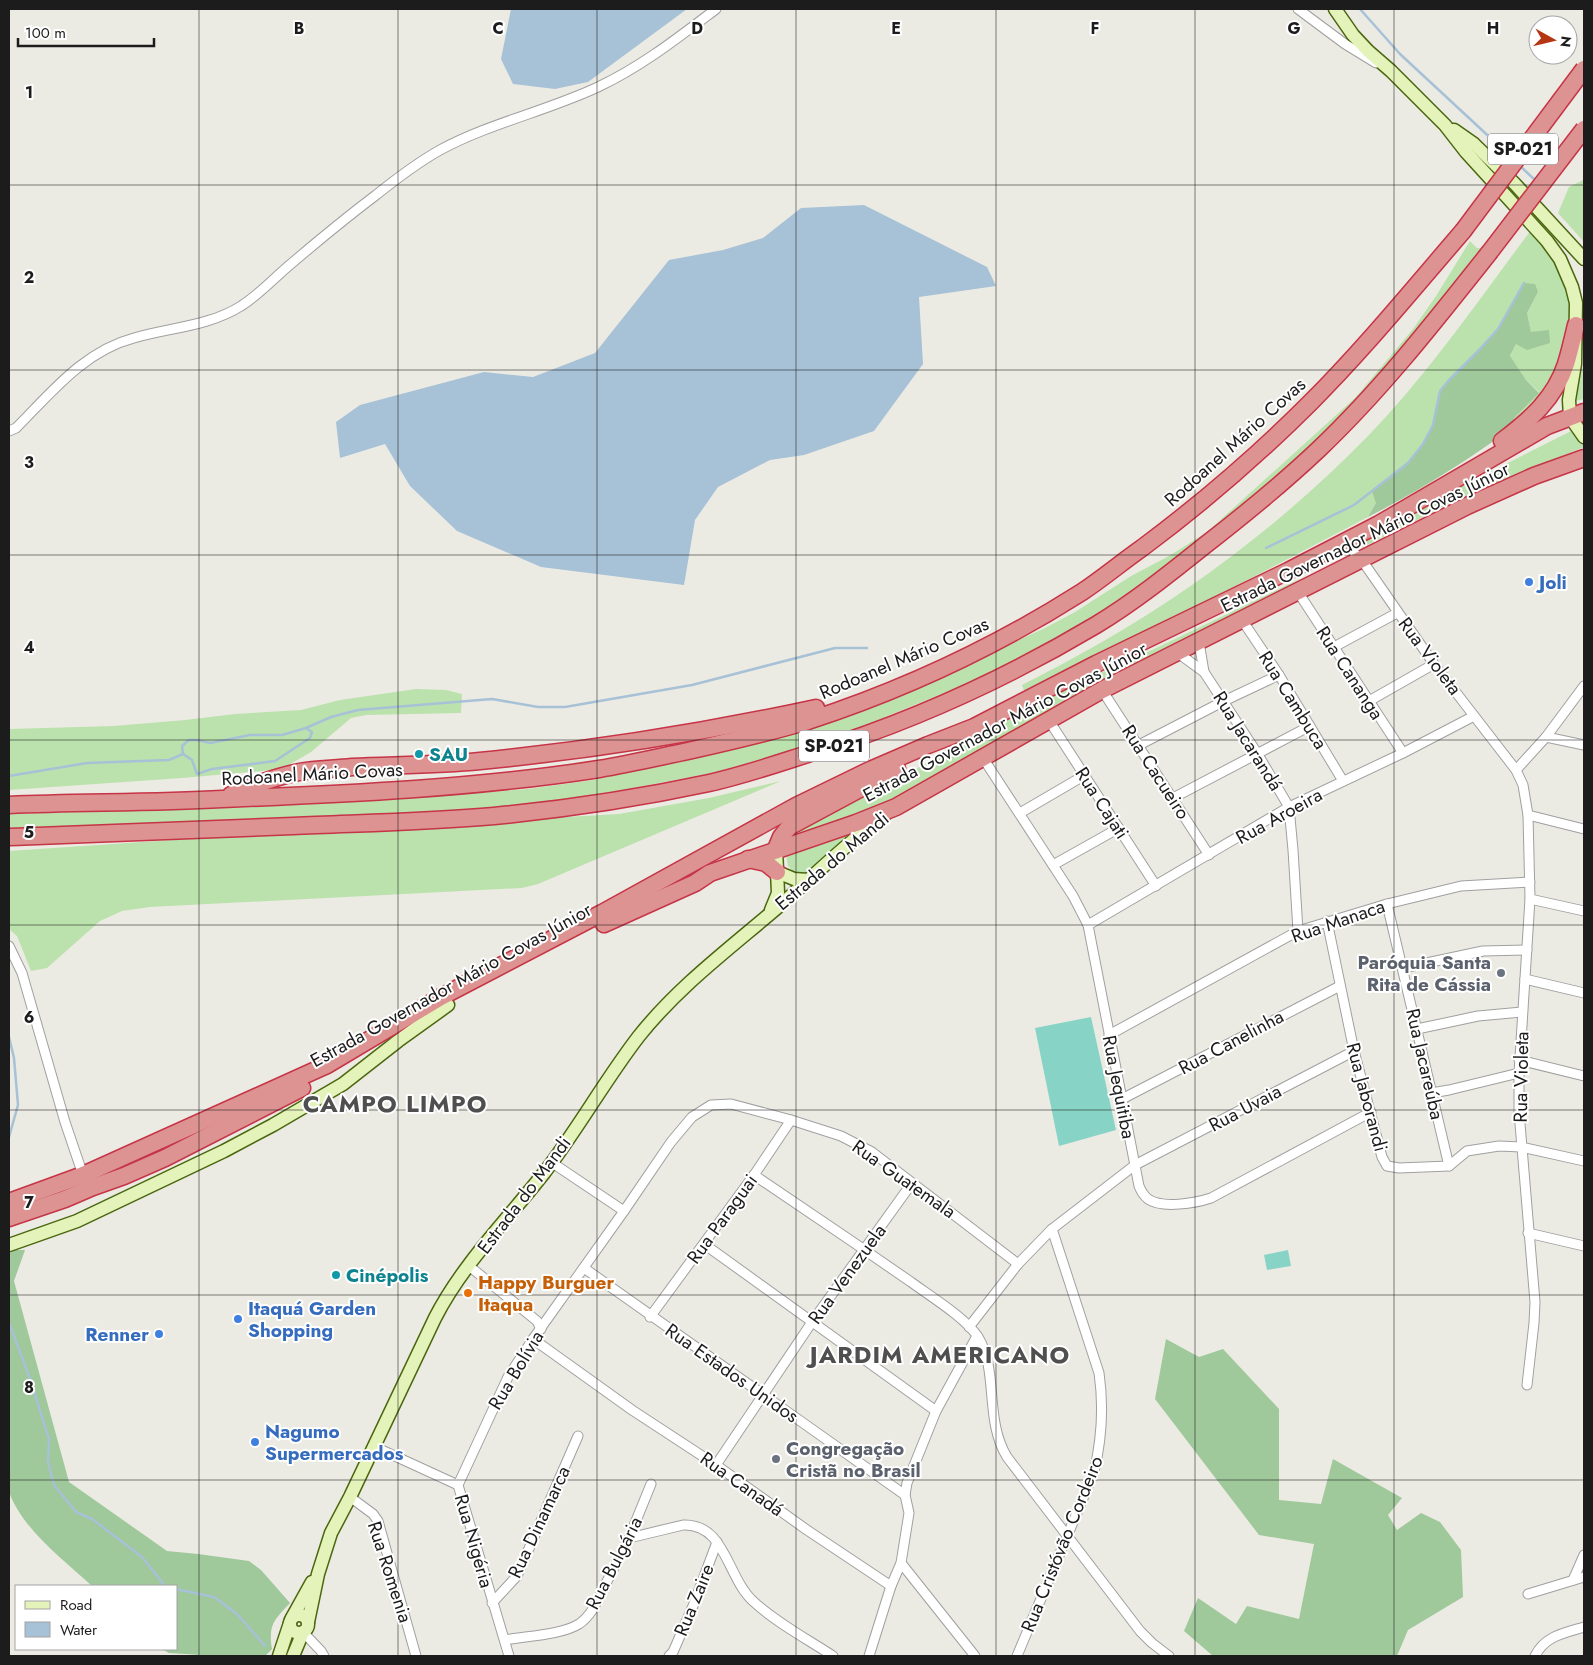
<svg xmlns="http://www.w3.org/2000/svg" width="1593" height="1665" viewBox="0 0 1593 1665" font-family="Jost,sans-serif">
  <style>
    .grass { fill: #bbe2ad }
    .forest { fill: #9fc89b }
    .pitch { fill: #87d4c7 }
    .water { fill: #a7c1d6 }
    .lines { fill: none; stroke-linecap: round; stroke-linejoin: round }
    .stream { stroke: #a7c1d6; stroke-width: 2.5 }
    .street-casing { stroke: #a0a0a0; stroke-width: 11 }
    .secondary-casing { stroke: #4a670f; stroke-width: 15 }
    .highway-casing { stroke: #c63447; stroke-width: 19 }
    .street { stroke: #fff; stroke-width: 9 }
    .secondary { stroke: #e4f3ba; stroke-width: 12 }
    .highway { stroke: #dd9391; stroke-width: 16 }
    .highway-bridge-casing { stroke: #c63447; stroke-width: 19; stroke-linecap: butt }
    .highway-bridge { stroke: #dd9391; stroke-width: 16 }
    .grid { fill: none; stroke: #1c1c1c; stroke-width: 1; stroke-opacity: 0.55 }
    .shop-dot { fill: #3f7fe0; stroke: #fff; stroke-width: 2 }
    .culture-dot { fill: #0f9aa8; stroke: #fff; stroke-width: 2 }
    .worship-dot { fill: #6b7280; stroke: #fff; stroke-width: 2 }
    .food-dot { fill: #e8710a; stroke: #fff; stroke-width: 2 }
    .labels { text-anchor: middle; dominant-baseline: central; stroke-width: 4; stroke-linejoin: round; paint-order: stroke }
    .shield { fill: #fff; stroke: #606060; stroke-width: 1 }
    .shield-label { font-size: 18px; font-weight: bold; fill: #1c1c1c }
    .street-label { font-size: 19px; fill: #1c1c1c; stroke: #fff }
    .shop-label { font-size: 19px; font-weight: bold; fill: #366cbe; stroke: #fff; text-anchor: start }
    .culture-label { font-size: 19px; font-weight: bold; fill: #0d838f; stroke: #fff; text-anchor: start }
    .worship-label { font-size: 19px; font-weight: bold; fill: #5b616d; stroke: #fff; text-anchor: end }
    .food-label { font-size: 19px; font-weight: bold; fill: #c56008; stroke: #fff; text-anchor: start }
    .district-label { font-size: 24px; font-weight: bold; letter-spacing: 1px; fill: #4f4f4f; stroke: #fff }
    .grid-label { font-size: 16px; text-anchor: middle; font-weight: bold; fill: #1c1c1c; stroke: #fff; stroke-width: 4; stroke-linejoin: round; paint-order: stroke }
  </style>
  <rect width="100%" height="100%" fill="#ecebe3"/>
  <g class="grass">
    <path d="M1583,180L1584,182V242L1558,213L1569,187Z"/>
    <path d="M1531,230L1550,254L1561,273L1568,293L1573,314L1562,370L1519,423L1514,418L1539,392L1526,380L1510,357L1516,344L1531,333L1527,313L1538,292L1524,283L1498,329L1440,391L1433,425L1423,444L1376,503L1368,517L1234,587L1024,691L1022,685C1049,671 1076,657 1102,642C1198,587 1289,517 1367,437C1428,374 1478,301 1531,230Z"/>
    <path d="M1470,241L1477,248H1488L1447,308L1235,527L1065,638L1022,657L983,677L851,731L802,748L712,773L559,802L427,815L9,832V814L255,807L390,800L528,789L593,780L748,746L803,729L919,686L1045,628L1075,612L1131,576L1169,556L1207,532L1356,397L1413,329L1436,296Z"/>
    <path d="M1584,361V399L1576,401Z"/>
    <path d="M1571,431L1577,438L1584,443V447L1467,495L1359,549L1352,547L1381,533L1441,497Z"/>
    <path d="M1325,569L1292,588L1060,704L881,809L793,838L804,827L1000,725L1058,692L1152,650L1289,584Z"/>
    <path d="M416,689L446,690L462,694L461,713L366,715L351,718L311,752L287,766L273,770L182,778L9,790V729L114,726L185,720L235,714L301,710L340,700Z"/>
    <path d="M781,781L538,884L522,888L150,907L122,911L100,921L47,968L31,971L17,936L9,929V851L276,833L619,814L709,798Z"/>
    <path d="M859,828L812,870L805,873H795L788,866L786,854Z"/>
  </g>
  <g class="forest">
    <path d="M1524,283L1535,284L1538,292L1527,313L1531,332L1549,330L1550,343L1527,350L1516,344L1510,356L1526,380L1539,393L1514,418L1519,423C1471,458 1421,490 1368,517L1376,503L1372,491L1410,460L1423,444L1433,425L1440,391L1449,380L1479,350L1498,329Z"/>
    <path d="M15,1250H25L14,1281L69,1482L167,1551L198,1554L249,1561L261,1570L290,1603C274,1620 268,1625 272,1649L265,1656H216L169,1653L162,1649H176V1586H92C64,1560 23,1530 9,1492V1253Z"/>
    <path d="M1166,1339L1199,1357L1223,1349L1279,1409V1500L1321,1504L1333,1459L1402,1498L1388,1515L1397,1530L1421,1513L1440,1522L1461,1550L1463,1597L1408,1630L1397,1656H1213L1184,1631L1198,1598L1236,1624L1247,1606L1299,1619L1314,1544L1259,1535L1155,1399Z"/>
  </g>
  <g class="pitch">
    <path d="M1091,1017L1116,1130L1059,1146L1035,1028Z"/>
    <path d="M1288,1250L1291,1266L1267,1270L1264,1255Z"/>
  </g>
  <g class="water">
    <path d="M511,9H687L588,82L555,89L513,84L501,59Z"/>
    <path d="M864,205L987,267L996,286L919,297L923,364L874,431L804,455L770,460L718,487L695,520L684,585L541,567L457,531L410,486L385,444L340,458L336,422L360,405L484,372L533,377L595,353L669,260L723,250L763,238L801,208Z"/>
  </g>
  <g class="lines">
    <g class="stream">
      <path d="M1360,9L1400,54L1511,157"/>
      <path d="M1520,166L1534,179"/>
      <path d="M1266,548L1354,505L1408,463L1423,444L1433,425L1440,391L1449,380L1479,350L1498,329L1524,283"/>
      <path d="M183,754L192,760L197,774L212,769L275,761L310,738L312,732L306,728"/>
      <path d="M9,776L87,763L169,760L183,754L182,746L189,740H197L210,743L250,735H282L306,728L331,717L358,710L492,699L538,707H565L692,685L835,648H867"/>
      <path d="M9,1037L14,1058L18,1105L9,1137"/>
      <path d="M9,1323L28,1373L49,1439L48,1462L54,1485L76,1512L92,1519L142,1557L165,1586"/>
      <path d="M176,1589L214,1597L237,1614L265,1646"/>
    </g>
    <defs>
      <g id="street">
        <path d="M1298,9L1345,44L1376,63"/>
        <path d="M9,431L16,428C51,393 84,351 134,338C168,328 210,326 241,306C259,295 275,277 292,263C319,240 347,217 376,195C396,179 417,163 440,150C490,123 547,111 598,87C641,67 679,37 716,9"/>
        <path d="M1345,542L1366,566L1434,664L1516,770L1523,785L1528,815L1530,899L1519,1073V1112L1535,1302L1534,1323L1527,1385"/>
        <path d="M1298,592L1403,753"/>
        <path d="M1242,620L1279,675L1343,781"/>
        <path d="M1199,642L1204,672"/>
        <path d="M1334,647L1397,613"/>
        <path d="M1178,653L1204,672L1257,753L1289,807L1293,850L1298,931"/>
        <path d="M1102,690L1209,855"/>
        <path d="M1369,701L1434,664"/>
        <path d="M1048,719L1156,886"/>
        <path d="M1546,737L1584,745"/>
        <path d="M1139,745L1224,701L1279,675"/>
        <path d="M983,758L1073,896L1088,925L1139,1186C1141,1191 1143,1195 1148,1199C1162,1209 1196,1203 1211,1198L1371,1112"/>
        <path d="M1516,770L1546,737L1584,686"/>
        <path d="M1173,798L1310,726"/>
        <path d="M1020,813L1085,775"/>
        <path d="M1528,815L1584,829"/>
        <path d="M1053,865L1119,828"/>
        <path d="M1530,899L1584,911"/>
        <path d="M1387,904L1449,1166"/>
        <path d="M1327,921L1354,1051L1382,1157L1387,1166L1399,1168L1449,1166L1467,1151L1499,1146L1521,1147L1584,1161"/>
        <path d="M1088,925L1289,807L1403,753L1474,716"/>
        <path d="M9,946L22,973L65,1122L83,1175"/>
        <path d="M1403,968L1483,951L1527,950"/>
        <path d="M1525,979L1584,993"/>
        <path d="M1417,1029L1478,1016L1522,1012"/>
        <path d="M1109,1035L1298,931L1387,904L1461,886L1530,882"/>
        <path d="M1519,1060L1584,1076"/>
        <path d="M1431,1093L1449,1090L1519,1073"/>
        <path d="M1122,1099L1340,986"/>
        <path d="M551,1162L624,1211"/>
        <path d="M754,1175C806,1210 859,1246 911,1282C930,1296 966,1318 978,1337C999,1371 984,1419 1007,1457L1140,1631L1152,1643L1169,1656"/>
        <path d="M1528,1233L1584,1246"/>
        <path d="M704,1244L936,1411"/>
        <path d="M469,1266L537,1321L541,1329"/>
        <path d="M584,1268L905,1495"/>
        <path d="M650,1317L754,1175L791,1120"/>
        <path d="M969,1327L1018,1264L1052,1229L1135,1165L1354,1051"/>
        <path d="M533,1339L632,1410L716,1465L807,1530L891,1586"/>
        <path d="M373,1446L458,1485L509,1656"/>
        <path d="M716,1465L812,1322L912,1183"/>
        <path d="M458,1485L508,1377L533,1339L624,1211L671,1142L692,1117L711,1105L731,1104L791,1120L841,1136L872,1152L1018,1264"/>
        <path d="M350,1497L373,1514L378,1521L416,1656"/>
        <path d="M629,1538L683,1525C726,1523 727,1579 754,1602C777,1623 807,1639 833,1656"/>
        <path d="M901,1563L975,1656"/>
        <path d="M1573,1580L1584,1555"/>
        <path d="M1528,1594L1584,1577"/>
        <path d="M492,1603L517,1576L578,1436"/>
        <path d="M303,1632L321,1651L324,1656"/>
        <path d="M505,1640C526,1636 561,1635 579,1624C585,1620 589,1615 593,1609L629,1538L651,1484"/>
        <path d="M669,1656L673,1652L693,1606L717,1542"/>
        <path d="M869,1656L891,1586L901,1563L909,1513L905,1495L907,1483L936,1411L977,1336"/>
        <path d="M1017,1656L1094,1472C1102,1438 1104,1407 1099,1373L1052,1229"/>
        <path d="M1535,1656C1545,1636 1564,1633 1584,1627"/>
      </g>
      <g id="secondary">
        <path d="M1335,9L1353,35L1368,51L1391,71L1445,125L1466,152L1547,241L1560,259L1572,287L1576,303L1575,364L1569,400L1570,417L1584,437"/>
        <path d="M1454,130L1474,144L1514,183L1584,259"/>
        <path d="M777,872L794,879L808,880"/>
        <path d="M771,910L778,893L776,849"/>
        <path d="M9,1245L77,1221L224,1151L273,1125L343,1084L398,1041L448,1005"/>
        <circle cx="299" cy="1624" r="9"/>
        <path d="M292,1618L312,1582"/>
        <path d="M308,1622L318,1574L331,1533L350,1497L435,1318C462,1265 507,1220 544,1173C578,1129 605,1080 639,1036C679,986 729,949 778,907C813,877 846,843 884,816"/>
        <path d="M279,1656L290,1623"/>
        <path d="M293,1656L303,1632"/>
      </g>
      <g id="highway">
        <path d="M1502,441C1530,420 1555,398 1566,364C1570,351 1573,338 1576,325"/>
        <path d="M231,795C253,785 275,777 299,772C316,769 334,769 352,767C394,765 437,765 480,761C592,750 705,732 816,708"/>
        <path d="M9,805C80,802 151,803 222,799C347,794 477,788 599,769C629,764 659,757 688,751C728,742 768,733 808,721C903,690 997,646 1082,592C1103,578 1122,562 1142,548C1201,504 1258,455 1310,403C1364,349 1413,289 1463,231"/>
        <path d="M9,837C104,834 199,830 293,826C360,823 427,822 494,816C566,809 639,798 709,783C745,775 779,763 814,752C913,721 1007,678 1096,625C1134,602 1169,574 1204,546C1244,515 1282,484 1319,449C1382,389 1435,321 1489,253"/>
        <path d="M776,849L781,837L789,827L897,769"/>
        <path d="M748,859L766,863L777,872"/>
        <path d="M604,924L695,883L710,873L856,823L896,807L1102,690L1467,506L1534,476L1584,458"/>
        <path d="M9,1202L83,1175L327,1065L441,997L602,913L796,806L870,770L928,745L974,727L1096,664L1288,571L1379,524L1547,426L1584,412"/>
        <path d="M9,1218L65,1199L93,1187L124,1176L165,1158L302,1088"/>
      </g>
    </defs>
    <use href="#street" class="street-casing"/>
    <use href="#secondary" class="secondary-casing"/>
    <use href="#highway" class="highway-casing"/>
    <use href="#street" class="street"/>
    <use href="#secondary" class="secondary"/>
    <use href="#highway" class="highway"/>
    <defs>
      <g id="highway-bridge">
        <path d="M1463,231L1584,69"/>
        <path d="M1489,253L1584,129"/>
      </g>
    </defs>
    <use href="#highway-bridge" class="highway-bridge-casing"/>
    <use href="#highway-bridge" class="highway-bridge"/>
  </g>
  <path class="grid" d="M199,9V1656M398,9V1656M597,9V1656M796,9V1656M996,9V1656M1195,9V1656M1394,9V1656M9,185H1584M9,370H1584M9,555H1584M9,740H1584M9,925H1584M9,1110H1584M9,1295H1584M9,1480H1584"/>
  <g class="shop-dot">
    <circle cx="1529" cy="582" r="5"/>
    <circle cx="238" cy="1319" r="5"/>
    <circle cx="159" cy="1334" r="5"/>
    <circle cx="255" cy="1442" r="5"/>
  </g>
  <g class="culture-dot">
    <circle cx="419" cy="754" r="5"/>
    <circle cx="336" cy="1275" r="5"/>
  </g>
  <g class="worship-dot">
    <circle cx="1501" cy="973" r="5"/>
    <circle cx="776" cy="1459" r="5"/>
  </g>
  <circle class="food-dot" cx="468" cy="1293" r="5"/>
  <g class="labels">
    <g class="shield">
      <rect x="1488" y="133.5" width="70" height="31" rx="4"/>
      <rect x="799" y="730.5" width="70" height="31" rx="4"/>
    </g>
    <g class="shield-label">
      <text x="1523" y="149">SP-021</text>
      <text x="834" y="746">SP-021</text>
    </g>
    <g class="street-label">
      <text transform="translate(1235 442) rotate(-42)">Rodoanel Mário Covas</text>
      <text transform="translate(1365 537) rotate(-26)">Estrada Governador Mário Covas Júnior</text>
      <text transform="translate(1430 656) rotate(53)">Rua Violeta</text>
      <text transform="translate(904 658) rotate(-23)">Rodoanel Mário Covas</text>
      <text transform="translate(1350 673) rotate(57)">Rua Cananga</text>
      <text transform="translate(1293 700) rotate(58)">Rua Cambuca</text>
      <text transform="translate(1005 722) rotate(-28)">Estrada Governador Mário Covas Júnior</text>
      <text transform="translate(1248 741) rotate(58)">Rua Jacarandá</text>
      <text transform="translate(1156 772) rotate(57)">Rua Cacueiro</text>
      <text transform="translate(312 774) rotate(-3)">Rodoanel Mário Covas</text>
      <text transform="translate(1102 803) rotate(57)">Rua Cajati</text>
      <text transform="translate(1279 816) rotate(-29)">Rua Aroeira</text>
      <text transform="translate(832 861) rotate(-40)">Estrada do Mandi</text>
      <text transform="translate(1338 921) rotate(-19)">Rua Manaca</text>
      <text transform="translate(451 985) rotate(-29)">Estrada Governador Mário Covas Júnior</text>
      <text transform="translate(1231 1042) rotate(-28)">Rua Canelinha</text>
      <text transform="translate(1425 1064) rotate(77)">Rua Jacareúba</text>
      <text transform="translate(1521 1077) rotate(-89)">Rua Violeta</text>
      <text transform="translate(1119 1087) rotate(79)">Rua Jequitiba</text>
      <text transform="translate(1367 1097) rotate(75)">Rua Jaborandi</text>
      <text transform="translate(1245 1108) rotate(-28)">Rua Uvaia</text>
      <text transform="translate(904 1179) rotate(35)">Rua Guatemala</text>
      <text transform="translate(524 1195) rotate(-53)">Estrada do Mandi</text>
      <text transform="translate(722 1219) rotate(-54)">Rua Paraguai</text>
      <text transform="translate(847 1274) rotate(-54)">Rua Venezuela</text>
      <text transform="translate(516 1370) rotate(-59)">Rua Bolívia</text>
      <text transform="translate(732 1373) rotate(35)">Rua Estados Unidos</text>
      <text transform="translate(742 1484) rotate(35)">Rua Canadá</text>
      <text transform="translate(539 1522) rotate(-65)">Rua Dinamarca</text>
      <text transform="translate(474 1541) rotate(74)">Rua Nigéria</text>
      <text transform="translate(1062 1544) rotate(-68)">Rua Cristóvão Cordeiro</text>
      <text transform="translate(614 1563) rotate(-63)">Rua Bulgária</text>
      <text transform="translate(390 1572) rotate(72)">Rua Romenia</text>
      <text transform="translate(694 1600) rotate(-68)">Rua Zaire</text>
    </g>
    <g class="shop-label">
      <text x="1539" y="582">Joli</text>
      <text x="248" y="1308">Itaquá Garden<tspan x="248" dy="22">Shopping</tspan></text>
      <text x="149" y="1334" text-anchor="end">Renner</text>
      <text x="265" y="1431">Nagumo<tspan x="265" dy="22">Supermercados</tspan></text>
    </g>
    <g class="culture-label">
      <text x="429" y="754">SAU</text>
      <text x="346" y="1275">Cinépolis</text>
    </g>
    <g class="worship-label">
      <text x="1491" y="962">Paróquia Santa<tspan x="1491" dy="22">Rita de Cássia</tspan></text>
      <text x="786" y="1448" text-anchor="start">Congregação<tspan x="786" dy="22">Cristã no Brasil</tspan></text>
    </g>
    <g class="food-label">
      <text x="478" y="1282">Happy Burguer<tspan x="478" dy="22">Itaqua</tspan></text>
    </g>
    <g class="district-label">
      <text x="395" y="1103">CAMPO LIMPO</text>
      <text x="940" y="1354">JARDIM AMERICANO</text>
    </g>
  </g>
  <g class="grid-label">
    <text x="299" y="34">B</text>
    <text x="498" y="34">C</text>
    <text x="697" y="34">D</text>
    <text x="896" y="34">E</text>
    <text x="1095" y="34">F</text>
    <text x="1294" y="34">G</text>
    <text x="1493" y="34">H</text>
    <text x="29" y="98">1</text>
    <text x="29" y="283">2</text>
    <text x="29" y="468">3</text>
    <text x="29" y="653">4</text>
    <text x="29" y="838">5</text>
    <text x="29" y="1023">6</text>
    <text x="29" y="1208">7</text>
    <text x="29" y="1393">8</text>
  </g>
  <rect width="1593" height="1665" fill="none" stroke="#1c1c1c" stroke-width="20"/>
  <rect x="15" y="1585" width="162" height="65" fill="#ffffff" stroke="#a4a4a4"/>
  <rect x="25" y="1601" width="25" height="8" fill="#e4f3ba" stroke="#a4a4a4"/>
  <text x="60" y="1610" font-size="15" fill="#1c1c1c">Road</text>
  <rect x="25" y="1622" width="25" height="15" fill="#a7c1d6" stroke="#a4a4a4"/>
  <text x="60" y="1635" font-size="15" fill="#1c1c1c">Water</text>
  <g transform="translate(1553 40) rotate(98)"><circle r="24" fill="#ffffff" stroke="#a4a4a4"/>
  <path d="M0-4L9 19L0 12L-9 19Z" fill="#b53613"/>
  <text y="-8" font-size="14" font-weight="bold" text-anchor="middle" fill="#1c1c1c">N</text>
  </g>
  <path d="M18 38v8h136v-8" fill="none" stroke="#1c1c1c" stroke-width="2.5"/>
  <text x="25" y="38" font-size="15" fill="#1c1c1c" stroke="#ffffff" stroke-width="4" paint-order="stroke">100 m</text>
</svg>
